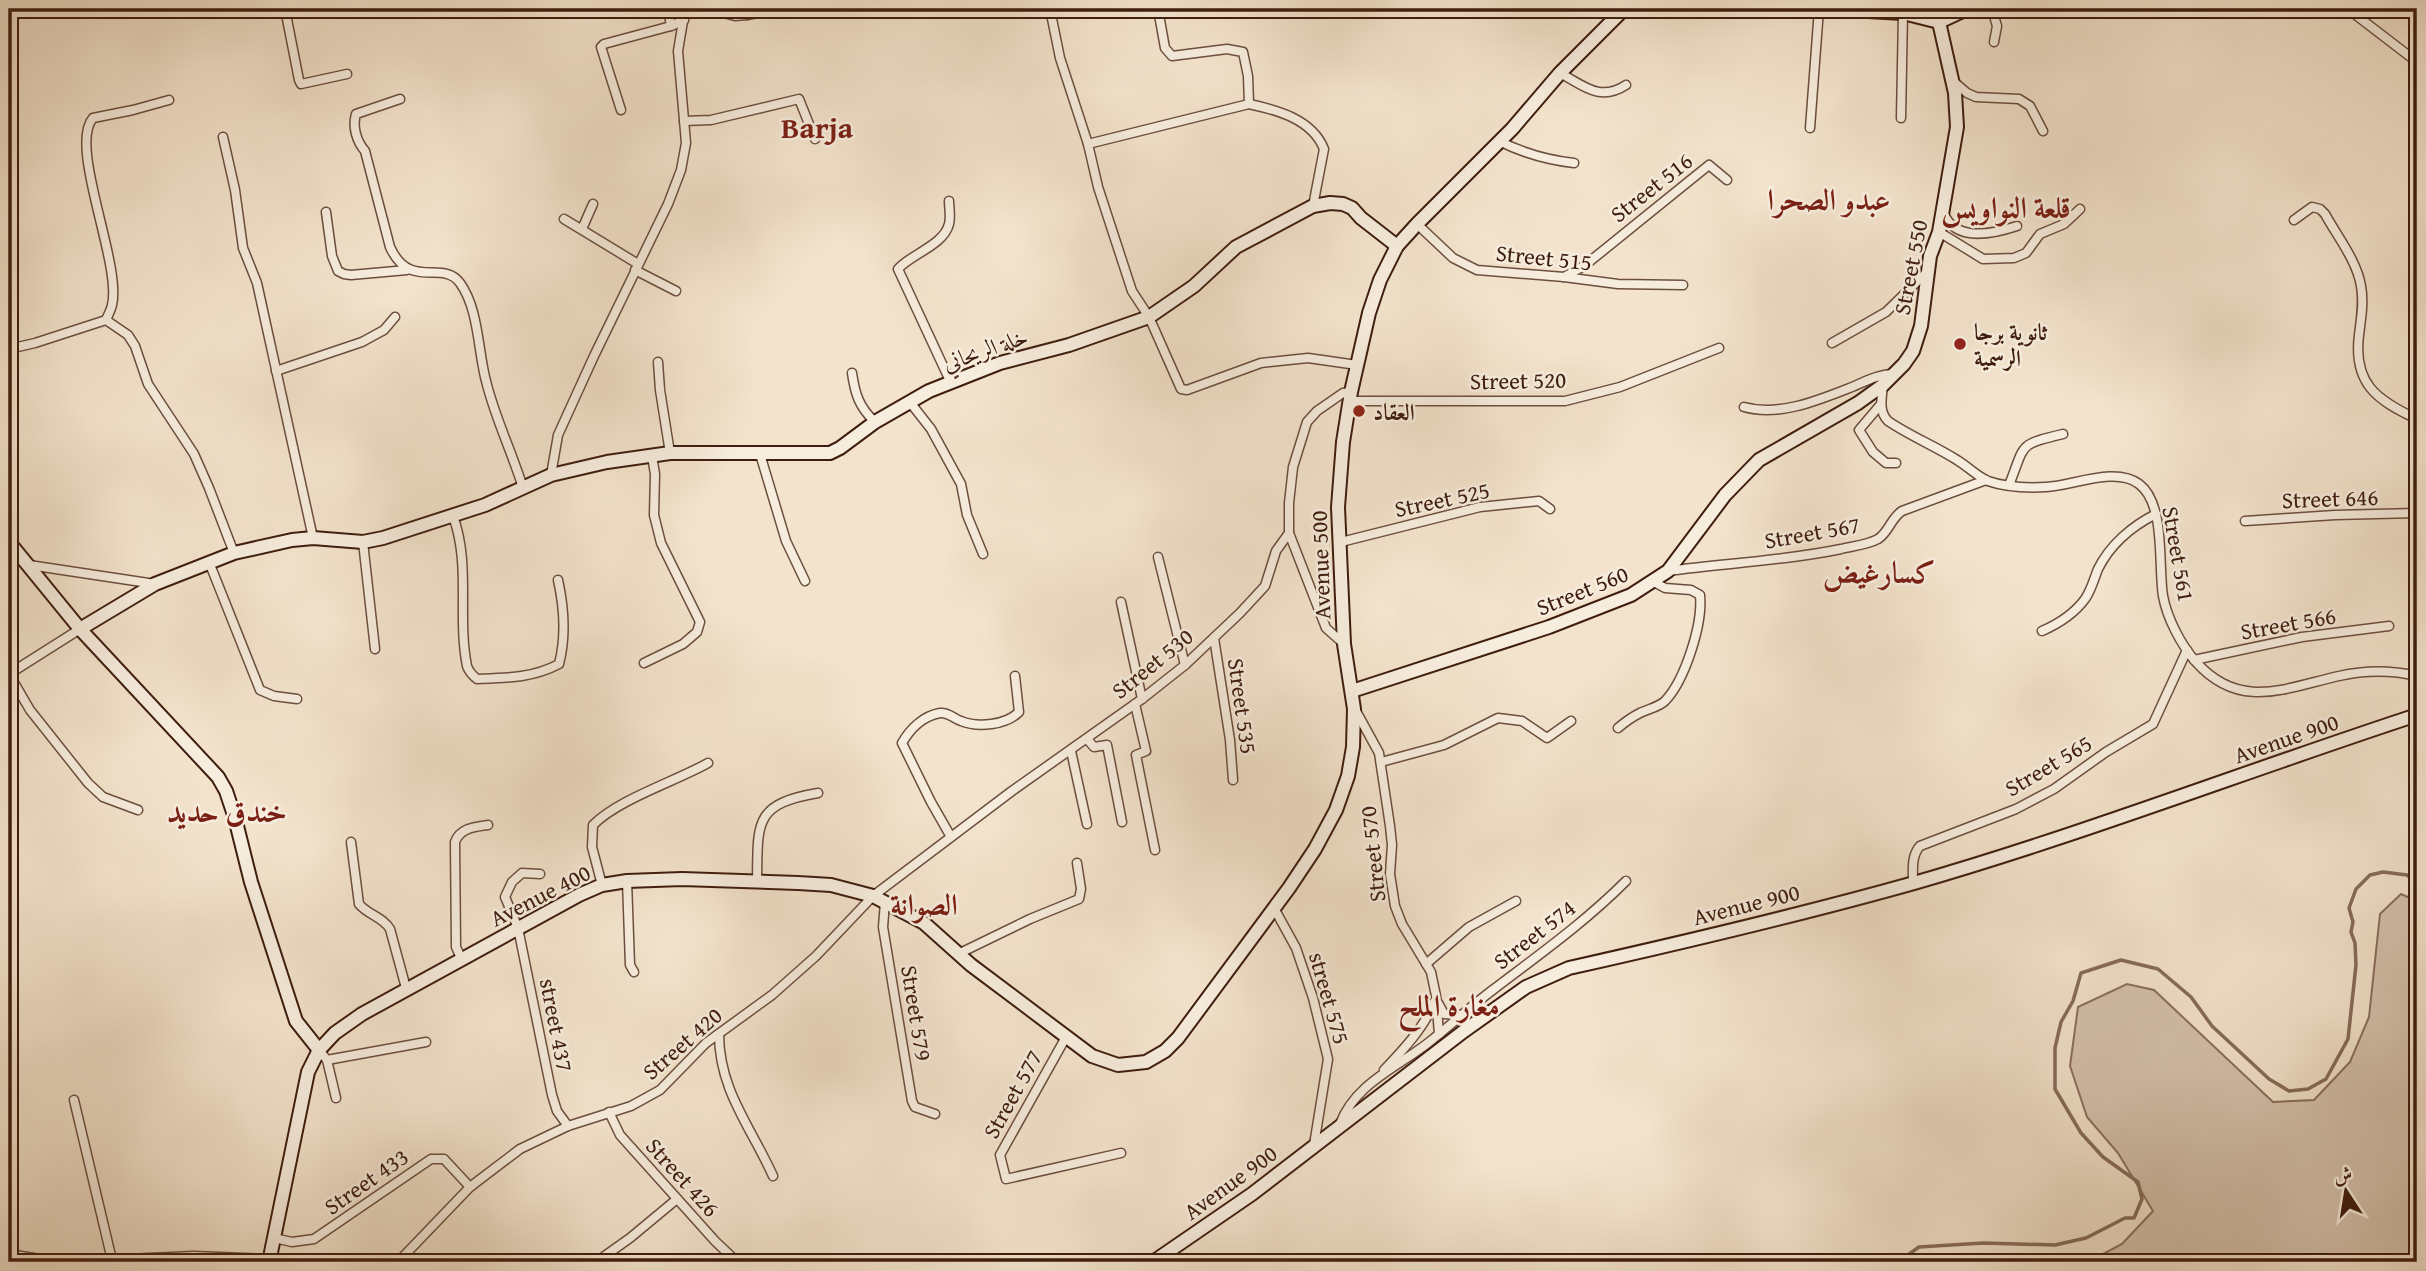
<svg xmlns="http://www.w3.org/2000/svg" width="2426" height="1271" viewBox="0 0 2426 1271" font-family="'Gentium Book Plus',Amiri,serif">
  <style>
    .green { fill: #d4c1ac; stroke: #8a6f5d; stroke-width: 2 }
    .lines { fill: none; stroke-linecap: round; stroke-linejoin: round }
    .stream { stroke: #866c59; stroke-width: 3.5 }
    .minor-casing { stroke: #6c4e3e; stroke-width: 11 }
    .secondary-casing { stroke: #3f1d0e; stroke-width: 16 }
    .minor { stroke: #f7edde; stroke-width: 8 }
    .secondary { stroke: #f7edde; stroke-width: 12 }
    .poi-dot { fill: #8f2418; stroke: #f7edde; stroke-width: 2.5 }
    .labels { text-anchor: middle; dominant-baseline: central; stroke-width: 5; stroke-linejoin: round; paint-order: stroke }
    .street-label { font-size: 23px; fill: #3f1d0e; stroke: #f7edde }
    .poi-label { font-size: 23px; font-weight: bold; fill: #3f1d0e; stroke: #f7edde; text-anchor: start }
    .district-label { font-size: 30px; font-weight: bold; fill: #7a1f14; stroke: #f7edde }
  </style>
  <rect width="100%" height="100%" fill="#f3e3cc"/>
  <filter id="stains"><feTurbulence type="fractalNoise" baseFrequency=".00286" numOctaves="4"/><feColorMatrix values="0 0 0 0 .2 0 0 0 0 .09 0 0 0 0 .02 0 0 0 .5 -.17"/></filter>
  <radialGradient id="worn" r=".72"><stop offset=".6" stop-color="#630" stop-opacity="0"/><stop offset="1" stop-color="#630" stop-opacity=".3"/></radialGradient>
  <path class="green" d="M2401,894L2417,901V1262H2088L2122,1244L2153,1211L2118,1153L2087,1117L2070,1066L2078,1007L2127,984L2154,990L2273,1102L2314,1100L2350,1062L2369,1017L2380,914Z"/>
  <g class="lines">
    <path class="stream" d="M1883,1262L1905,1257L1919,1247L1983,1243L2055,1245L2086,1238L2125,1218H2134L2142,1199L2138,1182L2103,1157L2081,1133L2055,1089V1048L2061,1022L2073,1001L2081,973L2121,960L2158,969L2191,997L2212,1026L2269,1079L2289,1091L2308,1089L2326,1079L2348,1039L2356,965L2355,943L2351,932L2353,922L2349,908L2356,889L2370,875L2383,872L2407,875L2417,884"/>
    <defs>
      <g id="minor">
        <path d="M285,9L299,80L301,84L347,74"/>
        <path d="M668,9L671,26"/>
        <path d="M709,9L735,16L747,15L749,9"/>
        <path d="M1050,9L1060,58L1088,144L1098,187L1132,291L1149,317L1181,389L1187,390L1261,363L1308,358L1357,365"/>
        <path d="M1158,9L1165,48L1172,56L1227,49L1243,52L1248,76L1249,104"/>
        <path d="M1381,9H1391"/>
        <path d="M1411,9L1423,12L1440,9"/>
        <path d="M1992,9L1997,26L1994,42"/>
        <path d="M2348,9L2417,62"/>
        <path d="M747,15L781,9"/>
        <path d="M1560,73C1584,86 1600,102 1626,85"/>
        <path d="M1953,81L1967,93L1976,97L2019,99L2030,106L2043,131"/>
        <path d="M400,99L356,114C352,127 357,142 365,151L390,247C410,291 443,259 460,283C479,309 478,352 486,381C495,418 512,452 523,488"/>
        <path d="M169,100L133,110L93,118C68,146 122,264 112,305C111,310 108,315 106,320L128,335L135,346L148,384L194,454L209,488L234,553"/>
        <path d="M621,110L601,47L604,44L671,26L684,20"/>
        <path d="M1901,118L1903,13"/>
        <path d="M684,121L711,120L799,99L815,139"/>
        <path d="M1810,128L1819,9"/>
        <path d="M223,137L235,190L243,248L257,283L313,538"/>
        <path d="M1499,141C1523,153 1547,160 1574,163"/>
        <path d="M1088,144L1249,104C1277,110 1312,119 1324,149L1313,206"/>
        <path d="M949,201C949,207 951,217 949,224C944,245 911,254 898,269L951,383"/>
        <path d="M326,212L332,256L338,271L344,274L351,275L407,270"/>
        <path d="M1944,214C1956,242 1993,234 2017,226"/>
        <path d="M564,219L638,264"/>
        <path d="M2294,220L2312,207L2320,209L2325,214C2337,236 2357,261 2361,286C2364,302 2361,319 2359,335C2353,383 2376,400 2417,419"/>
        <path d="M1417,224L1453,258L1477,270L1564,277L1618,284L1683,285"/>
        <path d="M582,229L593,204"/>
        <path d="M1939,232L1983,259L2014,258L2026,253L2040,234L2064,224L2080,209"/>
        <path d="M635,270L676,291"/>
        <path d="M1564,277L1584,266L1709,165L1727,180"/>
        <path d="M1832,343L1886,312L1927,272"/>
        <path d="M9,349L35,343L106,320"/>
        <path d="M658,362L660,390L670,453"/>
        <path d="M276,371L362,342L384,330L395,317"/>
        <path d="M852,373C855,394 859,407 875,422"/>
        <path d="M1883,385C1882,397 1878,411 1888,421C1910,436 1935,446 1957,460C1967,466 1978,477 1988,481C2005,487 2028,488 2046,487C2073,486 2115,466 2139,484C2166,504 2158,566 2163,596C2167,618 2181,645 2196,662C2240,711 2285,688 2339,676C2366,670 2391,670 2417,676"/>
        <path d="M909,401L931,429L961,484L967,515L983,554"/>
        <path d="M1350,401H1565L1620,387L1719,348"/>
        <path d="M1881,404L1859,430L1873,452L1886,463H1896"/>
        <path d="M1744,407C1779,417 1819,400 1852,387C1866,381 1879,374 1894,374"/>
        <path d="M760,454L786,541L805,581"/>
        <path d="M551,475L558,435L594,356L668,204L681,170L686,143L678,51L685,9"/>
        <path d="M2009,485C2026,443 2017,445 2063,434"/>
        <path d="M453,516C471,565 457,616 467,666C469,672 472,675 477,679C506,678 533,678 559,664C566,637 564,607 558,580"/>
        <path d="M2245,521L2335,515L2417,513"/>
        <path d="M1289,533L1326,628L1344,644"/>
        <path d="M363,542L375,649"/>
        <path d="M1341,542L1480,507L1539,501L1550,509"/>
        <path d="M1158,557L1185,665"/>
        <path d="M209,562L260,690L274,696L297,699"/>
        <path d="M29,565L155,584"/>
        <path d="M1668,571C1726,563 1784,561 1841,549C1853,546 1867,545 1878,539C1889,532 1891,518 1902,511L1986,480"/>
        <path d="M1121,602L1142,699"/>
        <path d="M2042,631C2058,624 2074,614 2085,599C2091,591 2094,579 2098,569C2110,545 2132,526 2156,514"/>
        <path d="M1214,638L1230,740L1233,780"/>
        <path d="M2194,660L2302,637L2389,626"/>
        <path d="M644,663L683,644L697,632L700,622L661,543L654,515L655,474L652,456"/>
        <path d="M9,674L30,710L88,783L103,797L138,810"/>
        <path d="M9,674L80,629"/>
        <path d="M1135,704L1146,751L1136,755L1155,850"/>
        <path d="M1356,711L1379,753L1390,826L1392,845L1390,874L1395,906L1402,924L1431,972L1436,996L1439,1034"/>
        <path d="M1618,728C1625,722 1632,717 1640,713C1648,709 1659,707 1665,701C1685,680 1703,624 1700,595L1691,590L1665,588L1654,582"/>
        <path d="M1087,739L1094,747L1107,745L1122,822"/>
        <path d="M1071,751L1087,824"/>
        <path d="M1381,762L1444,745L1498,718L1522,721L1547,738L1571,721"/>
        <path d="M951,837L931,802L902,743C910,729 923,716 940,713C949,712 954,719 961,721C978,728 1006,725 1019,712L1015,676"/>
        <path d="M351,842L359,904C368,915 383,917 390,929L406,988"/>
        <path d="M540,874L522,873L512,882L505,897L518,928L552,1095L557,1111L568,1126"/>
        <path d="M627,881L630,965L634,972"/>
        <path d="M757,882C758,823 753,804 818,793"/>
        <path d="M1913,883C1913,870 1911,856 1920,846L2016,809L2054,789L2106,752L2153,724L2187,650"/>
        <path d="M602,885L592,847L593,825C619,799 674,782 708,763"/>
        <path d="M885,902L883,927L912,1101L915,1107L935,1114"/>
        <path d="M1274,908L1296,948L1313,998L1328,1059L1314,1145"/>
        <path d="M958,954L1030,919L1079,899L1081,889L1077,863"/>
        <path d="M462,960L456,947L455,842C460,828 474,827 488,825"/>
        <path d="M1426,964L1469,927L1516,901"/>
        <path d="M1438,1003L1444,1014L1463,1015"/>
        <path d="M719,1034C719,1090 751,1127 773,1176"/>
        <path d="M1066,1037L1000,1155L1006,1179L1121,1153"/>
        <path d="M319,1050L327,1060L426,1042"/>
        <path d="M327,1060L336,1098"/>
        <path d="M1384,1070C1402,1051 1425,1027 1434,1002"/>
        <path d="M74,1100L112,1260"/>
        <path d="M609,1112L620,1135L715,1241L737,1262"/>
        <path d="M1340,1124C1355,1084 1396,1068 1428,1043C1450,1026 1471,1006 1494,989C1540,954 1585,922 1626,881"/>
        <path d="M274,1238L292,1242L314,1239L431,1159H444L470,1187"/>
        <path d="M9,1254L58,1262L194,1256L269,1259"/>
        <path d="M599,1260L630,1238L677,1199"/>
        <path d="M398,1262L470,1187L520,1149L568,1126L631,1106L660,1090L706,1043L772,995L816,956L873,896L1012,791L1142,699L1185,665L1240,613L1265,586L1276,551L1289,533V503L1293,467L1307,422L1317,411L1343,393L1351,392"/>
      </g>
      <g id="secondary">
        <path d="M1833,9L1903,13L1939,22L1967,9"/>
        <path d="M9,542L80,629L218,777L226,791L235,818L251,882L296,1021L319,1050"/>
        <path d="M80,629L155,584L234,553L292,540L313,538L363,542L383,538L485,505L551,475L607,462L670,453H830L840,448L875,422L929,391L1000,363L1069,345L1149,317L1194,286L1236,247L1313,206L1330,203L1343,204L1352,208L1361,218L1397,246"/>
        <path d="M1352,691L1549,627L1631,595L1668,571L1725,495L1759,460L1858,403L1883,385L1904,364L1913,351L1921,326L1930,256L1939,232L1957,127L1955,93L1939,22"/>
        <path d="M269,1262L308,1072L319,1050L335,1033L362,1014L579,895L602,885L627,881L682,879L798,883L831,885L873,896L924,923L971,965L1092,1056L1118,1065L1146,1062L1165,1051L1178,1038L1289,888L1315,849L1336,810L1348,776L1353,747L1354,709L1344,644L1338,507L1343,442L1351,392L1369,313L1380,280L1397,246L1417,224L1512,129L1560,73L1624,9"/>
        <path d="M1153,1262L1252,1194L1464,1031L1526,987L1569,968C1685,942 1800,915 1914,883C2084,834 2249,770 2417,715"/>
      </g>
    </defs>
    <use href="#minor" class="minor-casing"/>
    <use href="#secondary" class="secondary-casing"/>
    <use href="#minor" class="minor"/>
    <use href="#secondary" class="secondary"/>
  </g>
  <g class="poi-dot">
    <circle cx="1960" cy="344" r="7"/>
    <circle cx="1359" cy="411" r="7"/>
  </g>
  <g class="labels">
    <g class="street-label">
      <text transform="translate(1651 187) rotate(-38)">Street 516</text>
      <text transform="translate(1544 257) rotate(6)">Street 515</text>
      <text transform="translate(1910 267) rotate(-79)">Street 550</text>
      <text transform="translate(985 349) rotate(-19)">خلة الريحاني</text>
      <text transform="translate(1518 380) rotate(-1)">Street 520</text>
      <text transform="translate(2330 498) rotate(-2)">Street 646</text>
      <text transform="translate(1442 499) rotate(-12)">Street 525</text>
      <text transform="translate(1812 532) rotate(-10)">Street 567</text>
      <text transform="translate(2179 554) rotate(80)">Street 561</text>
      <text transform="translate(1320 565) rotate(-92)">Avenue 500</text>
      <text transform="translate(1582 590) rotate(-22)">Street 560</text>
      <text transform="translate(2288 623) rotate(-10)">Street 566</text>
      <text transform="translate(1152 663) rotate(-39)">Street 530</text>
      <text transform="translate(1243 706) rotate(82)">Street 535</text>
      <text transform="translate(2286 738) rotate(-19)">Avenue 900</text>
      <text transform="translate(2048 765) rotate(-31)">Street 565</text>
      <text transform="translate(1372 854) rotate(-96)">Street 570</text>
      <text transform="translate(540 895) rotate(-27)">Avenue 400</text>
      <text transform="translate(1746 904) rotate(-14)">Avenue 900</text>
      <text transform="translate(1534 934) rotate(-38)">Street 574</text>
      <text transform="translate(1330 998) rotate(74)">street 575</text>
      <text transform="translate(917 1013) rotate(81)">Street 579</text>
      <text transform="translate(557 1025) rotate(79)">street 437</text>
      <text transform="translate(682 1043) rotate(-41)">Street 420</text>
      <text transform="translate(1012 1094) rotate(-61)">Street 577</text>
      <text transform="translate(683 1177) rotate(48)">Street 426</text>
      <text transform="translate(366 1181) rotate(-35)">Street 433</text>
      <text transform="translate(1230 1182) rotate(-36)">Avenue 900</text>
    </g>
    <g class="poi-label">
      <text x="1974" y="331">ثانوية برجا<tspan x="1974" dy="26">الرسمية</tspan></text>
      <text x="1373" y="411">العقاد</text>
    </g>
    <g class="district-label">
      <text x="817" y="127">Barja</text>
      <text x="1829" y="199">عبدو الصحرا</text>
      <text x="2006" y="207">قلعة النواويس</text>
      <text x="1879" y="572">كسارغيض</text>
      <text x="227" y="811">خندق حديد</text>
      <text x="924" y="904">الصوانة</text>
      <text x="1449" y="1005">مغارة الملح</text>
    </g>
  </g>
  <rect width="2426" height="1271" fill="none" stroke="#f3e3cc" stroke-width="35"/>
  <rect x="10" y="10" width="2405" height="1250" fill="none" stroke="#3f1d0e" stroke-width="3.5"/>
  <rect x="18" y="18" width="2391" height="1236" fill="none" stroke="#3f1d0e" stroke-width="2"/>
  <g transform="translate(2346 1191) rotate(348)" stroke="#f7edde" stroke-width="5" paint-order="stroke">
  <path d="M0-5L12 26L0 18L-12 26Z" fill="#3f1d0e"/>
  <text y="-10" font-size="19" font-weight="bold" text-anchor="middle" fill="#3f1d0e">ش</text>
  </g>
  <rect width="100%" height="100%" filter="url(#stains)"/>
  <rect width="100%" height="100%" fill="url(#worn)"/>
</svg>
